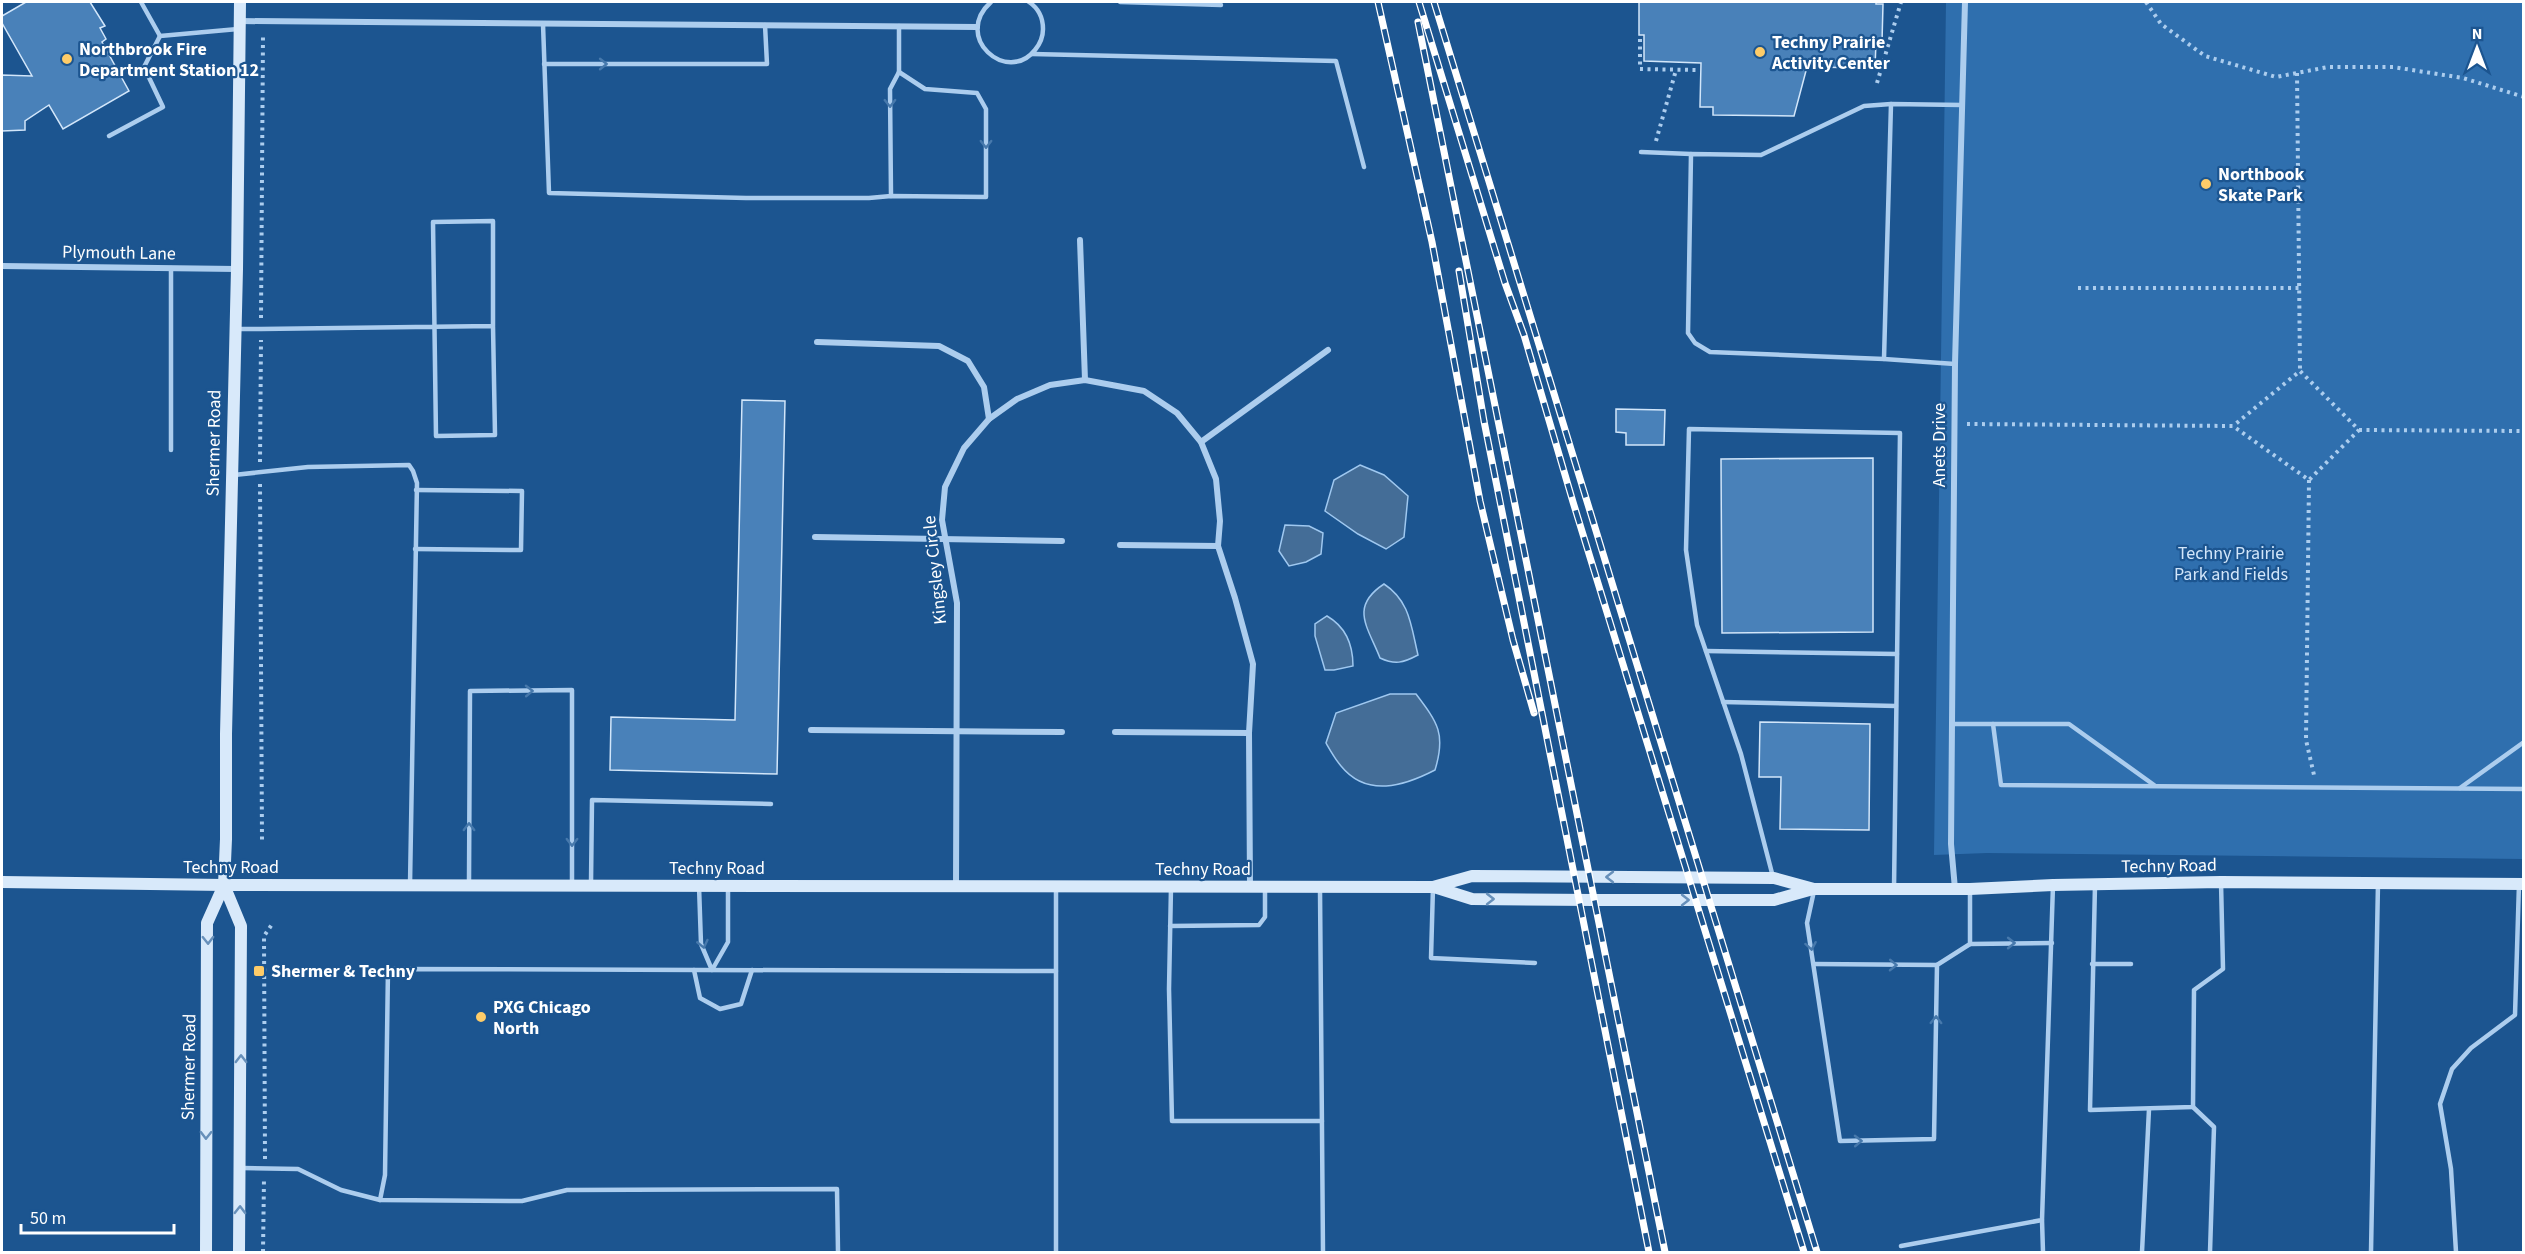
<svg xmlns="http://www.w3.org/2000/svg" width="2525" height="1254" viewBox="0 0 2525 1254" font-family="'Source Sans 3',sans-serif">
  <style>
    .green { fill: #2f6fae }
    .water { fill: #446d97; stroke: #9fc8f0; stroke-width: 1.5 }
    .building { fill: #4981b9; stroke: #d2e6fa; stroke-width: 1.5 }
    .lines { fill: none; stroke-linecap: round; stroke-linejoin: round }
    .path { stroke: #accdee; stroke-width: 4; stroke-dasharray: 3 4.5; stroke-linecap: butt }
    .lane { stroke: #accdee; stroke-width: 4.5 }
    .street { stroke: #accdee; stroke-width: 6 }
    .secondary { stroke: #d8e9fa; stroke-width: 12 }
    .rail-casing { stroke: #fff; stroke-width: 7 }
    .rail { stroke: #1c5590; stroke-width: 4.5; stroke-dasharray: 14; stroke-linecap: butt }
    .oneway { stroke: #4779ac }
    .oneway2 { stroke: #6790ba }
    .poi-dot { fill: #fecc69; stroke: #1c5590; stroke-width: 2 }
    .labels { text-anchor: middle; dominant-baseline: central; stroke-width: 4.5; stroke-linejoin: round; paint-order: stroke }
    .poi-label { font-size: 18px; font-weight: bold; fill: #fff; stroke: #1c5590; text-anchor: start }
    .street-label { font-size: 18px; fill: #fff; stroke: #1c5590 }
    .park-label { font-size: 18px; fill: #d2e6fa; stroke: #1c5590 }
  </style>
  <rect width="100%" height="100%" fill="#1c5590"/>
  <path class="green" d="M1946,2H2523V859L1987,853L1934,855Z"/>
  <g class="water">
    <path d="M1360,465L1384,475L1408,496L1404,537L1386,549L1358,534L1325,511L1334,480Z"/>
    <path d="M1285,525L1309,526L1323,533L1321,554L1306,562L1289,566L1279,551Z"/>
    <path d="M1384,584C1410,601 1411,626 1418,655C1403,663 1395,665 1380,658C1368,627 1349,607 1384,584Z"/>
    <path d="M1327,616C1346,627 1353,645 1353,666L1334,670H1325L1315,636V624Z"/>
    <path d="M1390,694H1416C1438,723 1446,734 1435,770C1404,786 1367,798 1341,766C1335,759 1330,750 1326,743L1336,713Z"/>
  </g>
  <g class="building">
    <path d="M26,2H90L105,26L100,28L106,39L102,42L129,91L63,129L49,105L25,121V130L2,131V75L32,76L2,23V16Z"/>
    <path d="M1639,2H1876V4H1883L1882,42H1876L1875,68L1807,67L1794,116L1713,115V107H1700L1701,63L1644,61V35H1639Z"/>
    <path d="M742,400L785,401L777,774L610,770L611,717L735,720Z"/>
    <path d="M1616,409L1665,410L1664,445H1626V433L1616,432Z"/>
    <path d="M1873,458V632L1722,633L1721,459Z"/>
    <path d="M1760,722L1870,724L1869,830L1780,829L1781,777H1759Z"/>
  </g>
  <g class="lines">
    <g class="path">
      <path d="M2146,2L2161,24L2205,56L2276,77L2328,67H2393L2463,78L2524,97"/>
      <path d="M1640,39V69L1698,70"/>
      <path d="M2297,73L2300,371"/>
      <path d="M1877,83L1901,2H1898"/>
      <path d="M1656,141L1676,70"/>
      <path d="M2078,288H2299"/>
      <path d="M261,318L263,34"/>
      <path d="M1967,424L2233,426L2309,480L2359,430L2300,371L2233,426"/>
      <path d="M2359,430L2524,431"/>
      <path d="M260,462L261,340"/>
      <path d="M2309,480L2306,740L2314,775"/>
      <path d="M260,484L262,840"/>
      <path d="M265,1159L264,936L273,923"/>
      <path d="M263,1252L264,1178"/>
    </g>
    <g class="lane">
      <path d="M141,2L160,36"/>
      <path d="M991,2C952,37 1007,85 1035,50C1040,44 1043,37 1043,29C1043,18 1038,8 1029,2"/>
      <path d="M1120,2L1221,5"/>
      <path d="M543,24L549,193L746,198H869L891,196L986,197V109L977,93L925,89L899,72"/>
      <path d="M160,36L238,29"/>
      <path d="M1032,54L1336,61L1364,167"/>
      <path d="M544,64H767L765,25"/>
      <path d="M109,136L163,107L144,67L160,36"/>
      <path d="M1641,152L1691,154"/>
      <path d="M891,196L890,89L899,72V26"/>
      <path d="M171,268V450"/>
      <path d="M236,329H261L493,326L495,435L436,436L433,222L493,221V326"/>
      <path d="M1884,359L1710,352L1695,343L1688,333L1691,154L1761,155L1864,106L1891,104"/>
      <path d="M1955,364L1884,359L1891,104L1962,105"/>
      <path d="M234,475L308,467L409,465L413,471L417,483L410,885"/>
      <path d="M415,549L521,550L522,491L416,490"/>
      <path d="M1706,651L1897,654"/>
      <path d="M1723,702L1896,706"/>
      <path d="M1952,724H2069L2154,785"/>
      <path d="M1993,724L2001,785L2524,789"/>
      <path d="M2460,788L2524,742"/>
      <path d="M1773,877L1741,754L1697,625L1686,550L1689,429L1900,433L1894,889"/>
      <path d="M469,883L470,691L572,690V883"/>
      <path d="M591,883L592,800L771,804"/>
      <path d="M2095,885L2090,1110L2193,1107L2194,990L2223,969L2221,882"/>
      <path d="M699,886L701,944L712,970L728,942V888"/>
      <path d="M1171,887L1169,989L1172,1121H1322"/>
      <path d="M1433,887L1431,958L1535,963"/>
      <path d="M1320,889L1323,1252"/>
      <path d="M1814,891L1807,923L1840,1141L1934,1139L1937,965L1970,944V890"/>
      <path d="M1170,926L1259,925L1265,917V889"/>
      <path d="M1970,944L2052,943"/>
      <path d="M1814,964L1937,965"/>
      <path d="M2092,964H2131"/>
      <path d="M694,970L700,998L720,1009L741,1004L752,970"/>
      <path d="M2193,1107L2214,1127L2210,1252"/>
      <path d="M242,1168L298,1169L341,1190L380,1200L522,1201L567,1190L837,1189L838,1252"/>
      <path d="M380,1200L385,1175L388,969L1056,971"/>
      <path d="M2042,1220L2043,1252"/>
      <path d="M1901,1246L2042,1220L2053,885"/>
      <path d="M1056,1252V889"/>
      <path d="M2142,1252L2149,1109"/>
      <path d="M2371,1252L2378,883"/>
      <path d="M2456,1252L2451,1169L2440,1104L2452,1069L2471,1048L2515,1015L2519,884"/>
    </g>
    <g class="street">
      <path d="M240,21L977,27"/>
      <path d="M1080,240L1085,380"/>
      <path d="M2,266L236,269"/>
      <path d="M817,342L939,346L968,361L984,387L989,419"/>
      <path d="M1201,442L1328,350"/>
      <path d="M815,537L1062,541"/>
      <path d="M1120,545L1218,546"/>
      <path d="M811,730L1062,732"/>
      <path d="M1115,732L1249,733"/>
      <path d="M956,886L957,603L942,520L945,487L964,448L989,419L1017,399L1050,385L1085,380L1144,391L1177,413L1201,442L1216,479L1220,521L1218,546L1235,598L1253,664L1249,733L1250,886"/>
      <path d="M1955,889L1951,844L1955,364L1965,2"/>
    </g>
    <g class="secondary">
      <path d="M2,882L224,885L1433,887L1472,876L1774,878L1814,889H1970L2053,885L2221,882L2524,884"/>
      <path d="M224,885L241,926L239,1252"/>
      <path d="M1434,887L1472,899L1594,900H1774L1813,889"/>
      <path d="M206,1252L207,923L224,885L226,839V734L237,269L240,2"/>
    </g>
    <defs>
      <g id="rail">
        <path d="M1378,2L1432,242L1480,501L1513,640L1534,713"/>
        <path d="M1419,2L1505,283L1524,335L1573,502L1804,1252"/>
        <path d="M1434,2L1817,1252"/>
        <path d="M1418,22L1665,1252"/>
        <path d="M1459,271L1484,421L1649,1252"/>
      </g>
    </defs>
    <use href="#rail" class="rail-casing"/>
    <use href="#rail" class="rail"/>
  </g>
  <defs><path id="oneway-chevron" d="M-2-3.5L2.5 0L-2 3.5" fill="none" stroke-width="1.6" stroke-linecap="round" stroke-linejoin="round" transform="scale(1.5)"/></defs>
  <g class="oneway">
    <use href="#oneway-chevron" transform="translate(603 64)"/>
    <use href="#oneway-chevron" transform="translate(890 103) rotate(89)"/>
    <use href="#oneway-chevron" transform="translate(986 144) rotate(90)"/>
    <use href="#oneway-chevron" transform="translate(529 691) rotate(-1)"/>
    <use href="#oneway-chevron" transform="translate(469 827) rotate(-90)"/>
    <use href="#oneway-chevron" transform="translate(572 842) rotate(90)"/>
    <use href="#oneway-chevron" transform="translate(2011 943)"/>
    <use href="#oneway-chevron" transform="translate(703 944) rotate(77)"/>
    <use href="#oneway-chevron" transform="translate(1811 946) rotate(80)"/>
    <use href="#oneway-chevron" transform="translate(1893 965) rotate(1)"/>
    <use href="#oneway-chevron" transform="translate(1936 1020) rotate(-89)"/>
    <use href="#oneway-chevron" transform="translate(1858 1141) rotate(-1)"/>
  </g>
  <g class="oneway2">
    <use href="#oneway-chevron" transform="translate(1610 877) rotate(-180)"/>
    <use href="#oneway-chevron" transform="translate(1490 899)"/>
    <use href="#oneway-chevron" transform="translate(1685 900)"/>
    <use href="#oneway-chevron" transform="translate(208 940) rotate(89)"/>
    <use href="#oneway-chevron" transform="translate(241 1059) rotate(-90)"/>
    <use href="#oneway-chevron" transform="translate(206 1135) rotate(91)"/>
    <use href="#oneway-chevron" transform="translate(240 1210) rotate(-89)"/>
  </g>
  <g class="poi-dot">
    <circle cx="1760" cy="52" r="6"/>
    <circle cx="67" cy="59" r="6"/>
    <circle cx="2206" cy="184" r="6"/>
    <rect x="253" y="965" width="12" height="12" rx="3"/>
    <circle cx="481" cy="1017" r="6"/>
  </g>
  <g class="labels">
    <g class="poi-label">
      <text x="1772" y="42">Techny Prairie<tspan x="1772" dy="21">Activity Center</tspan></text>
      <text x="79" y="49">Northbrook Fire<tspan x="79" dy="21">Department Station 12</tspan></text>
      <text x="2218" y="174">Northbook<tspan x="2218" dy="21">Skate Park</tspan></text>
      <text x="271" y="971">Shermer &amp; Techny</text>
      <text x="493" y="1007">PXG Chicago<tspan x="493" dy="21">North</tspan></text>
    </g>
    <g class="street-label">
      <text transform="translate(119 253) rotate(1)">Plymouth Lane</text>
      <text transform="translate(214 443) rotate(-89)">Shermer Road</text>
      <text transform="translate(1939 445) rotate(-90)">Anets Drive</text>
      <text transform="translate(935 570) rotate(-96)">Kingsley Circle</text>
      <text transform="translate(2169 866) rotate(-1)">Techny Road</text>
      <text x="231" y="867">Techny Road</text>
      <text x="717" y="868">Techny Road</text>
      <text x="1203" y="869">Techny Road</text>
      <text transform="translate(189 1067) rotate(-89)">Shermer Road</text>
    </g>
    <g class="park-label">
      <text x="2231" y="553">Techny Prairie<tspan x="2231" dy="21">Park and Fields</tspan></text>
    </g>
  </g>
  <rect width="2525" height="1254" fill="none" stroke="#ffffff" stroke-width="6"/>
  <g transform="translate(2477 48)" stroke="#1c5590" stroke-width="4.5" paint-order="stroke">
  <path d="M0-4.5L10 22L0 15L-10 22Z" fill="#ffffff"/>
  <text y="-9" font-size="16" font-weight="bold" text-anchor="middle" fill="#ffffff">N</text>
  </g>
  <path d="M21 1224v9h153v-9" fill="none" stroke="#ffffff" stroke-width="3"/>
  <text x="30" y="1224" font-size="18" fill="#ffffff" stroke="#1c5590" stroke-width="4.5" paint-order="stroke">50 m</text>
</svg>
